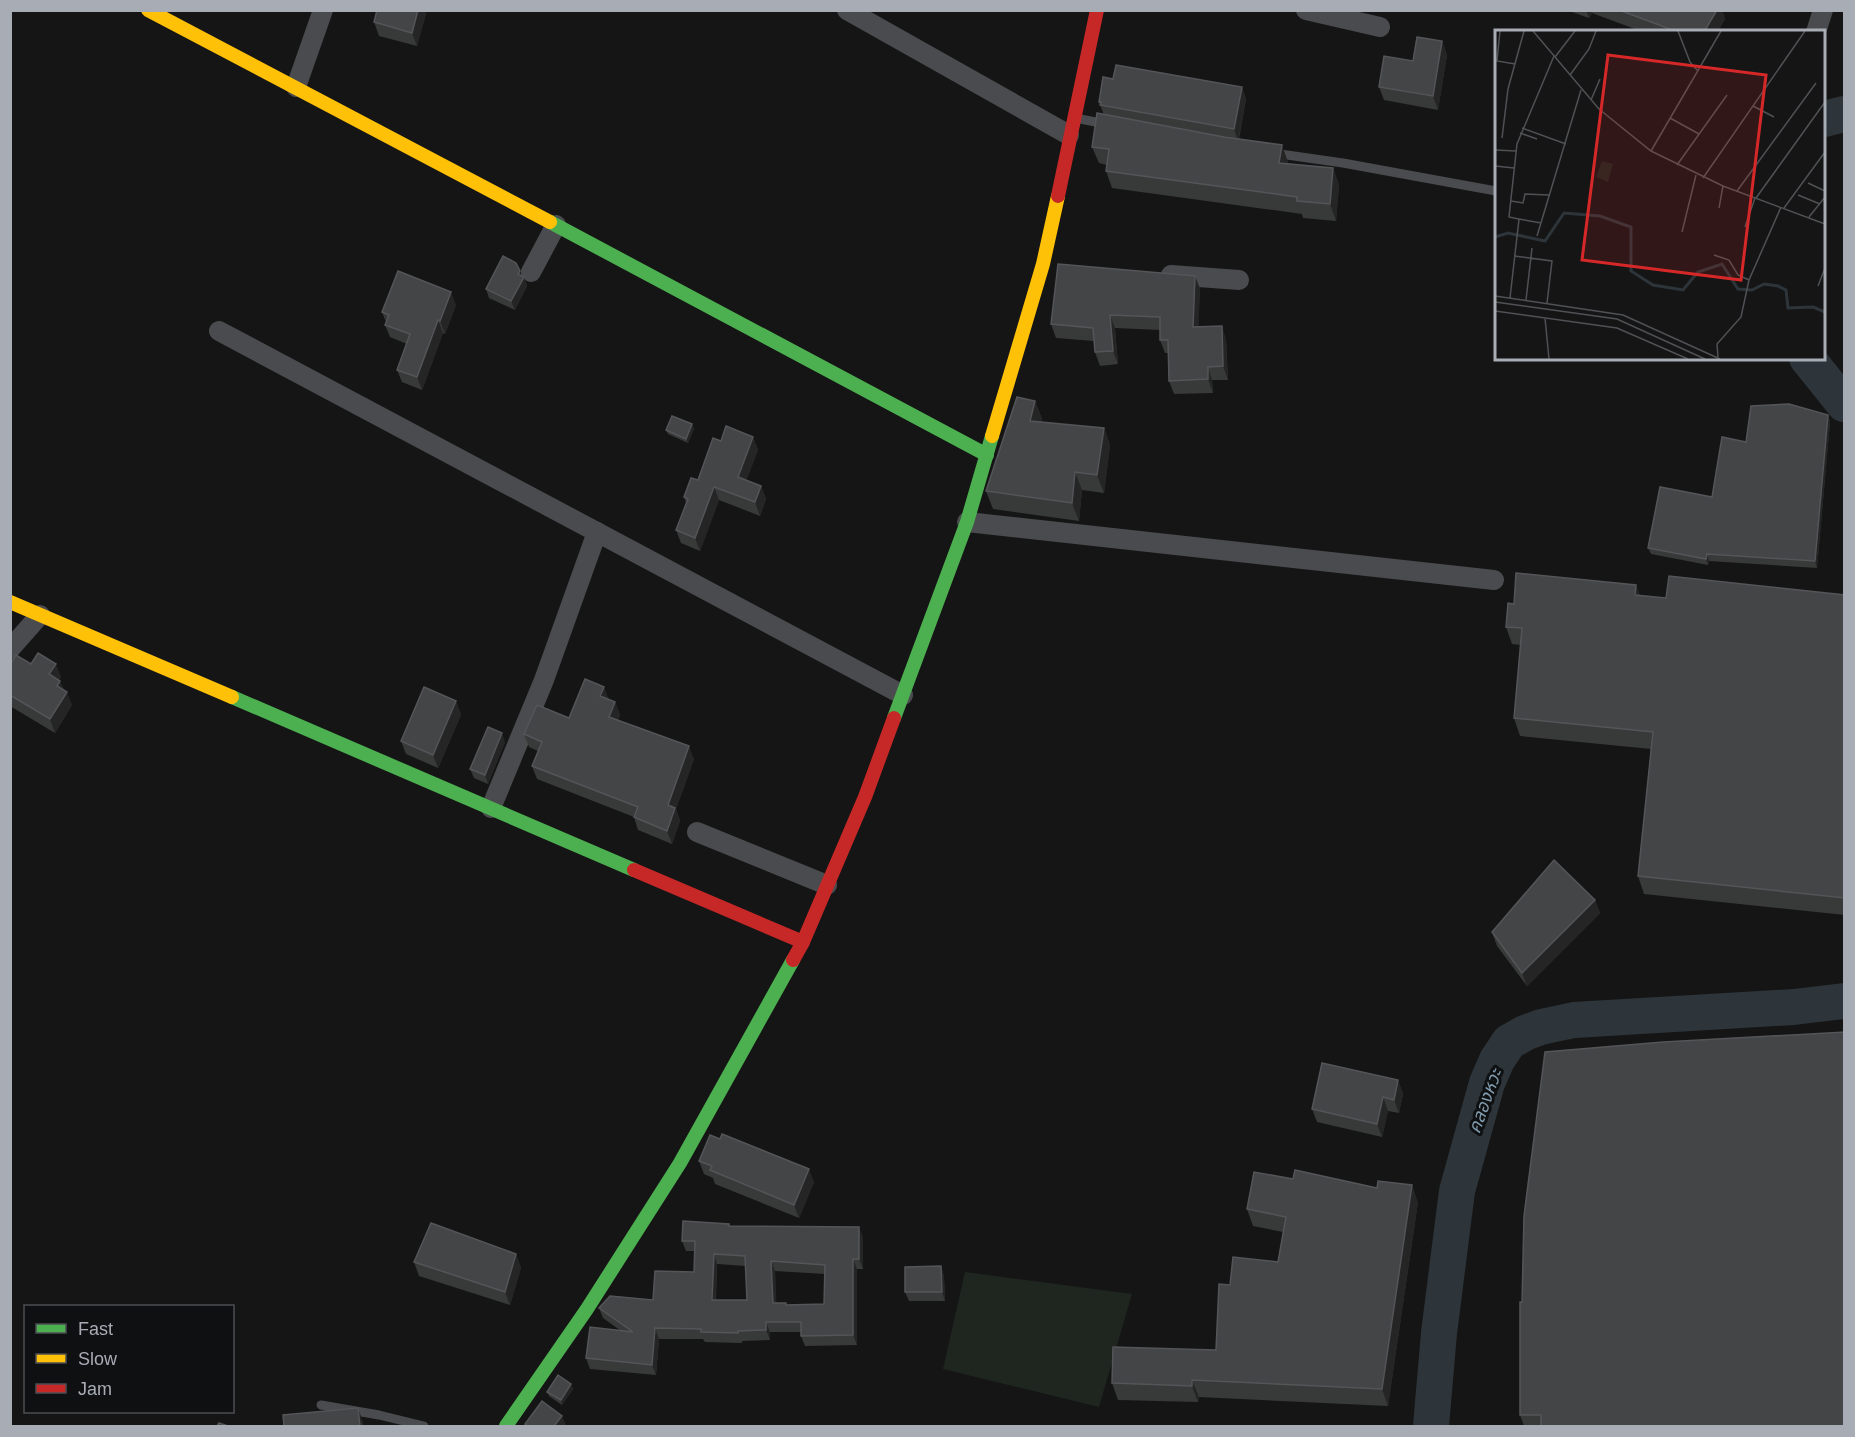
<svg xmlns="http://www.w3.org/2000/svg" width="1855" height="1437" viewBox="0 0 1855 1437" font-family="Helvetica,'Noto Sans Thai',sans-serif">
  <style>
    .green { fill: #1f2620 }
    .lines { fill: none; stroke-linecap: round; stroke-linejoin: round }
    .river { stroke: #2d353a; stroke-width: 36 }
    .lane { stroke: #4a4b4e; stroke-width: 9 }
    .street { stroke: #4a4b4e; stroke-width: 20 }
    .fast { stroke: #4caf50; stroke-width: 14 }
    .slow { stroke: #ffc107; stroke-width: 14 }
    .jam { stroke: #c62828; stroke-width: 14 }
    .wall { fill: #383939; fill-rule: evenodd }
    .shaded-wall { fill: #252525 }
    .building { fill: #444547; stroke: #545558; stroke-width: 1.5; fill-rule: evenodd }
    .labels { text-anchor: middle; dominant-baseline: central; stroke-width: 6; stroke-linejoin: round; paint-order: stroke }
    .water-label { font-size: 18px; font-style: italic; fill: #819bae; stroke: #0f1011 }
    .inset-river { fill: none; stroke: #2d353a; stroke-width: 3 }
    .inset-road { fill: none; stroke: #4f5155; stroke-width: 1.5 }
    .view { fill: #d62828; fill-opacity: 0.15; stroke: #d62828; stroke-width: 3 }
    .inset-edge { fill: none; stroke: #a7acb5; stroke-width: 3 }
  </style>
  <rect width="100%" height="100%" fill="#151515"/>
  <path class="green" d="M965,1272L1132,1294L1099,1407L943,1369Z"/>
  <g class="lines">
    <g class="river">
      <path d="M1824,119L1844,114"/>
      <path d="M1807,358L1844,404"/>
      <path d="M1431,1426L1439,1333L1457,1191L1487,1083L1497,1060L1509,1042L1525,1033L1541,1027L1574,1020L1794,1007L1844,1001"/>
    </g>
    <g class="lane">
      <path d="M1075,118L1106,124"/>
      <path d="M1273,153L1343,163L1496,191"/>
      <path d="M321,1405L379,1415L424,1426"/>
    </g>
    <g class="street">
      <path d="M847,10L1069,135"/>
      <path d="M1306,10L1380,27"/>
      <path d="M1816,32L1823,10"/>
      <path d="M296,87L323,10"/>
      <path d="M531,272L556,225"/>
      <path d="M1171,275L1239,280"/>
      <path d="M219,331L903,695"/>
      <path d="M967,522L1494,580"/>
      <path d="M10,649L40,615"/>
      <path d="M491,808L544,680L597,532"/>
      <path d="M697,832L827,885"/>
    </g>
    <g class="fast">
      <path d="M550,222L987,455"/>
      <path d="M232,697L634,870"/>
      <path d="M894,718L967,522L992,436"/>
      <path d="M506,1426L587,1309L680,1163L793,960"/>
    </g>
    <g class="slow">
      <path d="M148,10L550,222"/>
      <path d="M992,436L1043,264L1058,196"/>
      <path d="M10,602L232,697"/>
    </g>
    <g class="jam">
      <path d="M1058,196L1097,10"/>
      <path d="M634,870L803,942"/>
      <path d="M793,960L803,942L865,797L894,718"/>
    </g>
  </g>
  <g class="wall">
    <path d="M377,10H427L417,46L379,36L374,22Z"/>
    <path d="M1572,10H1722L1725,19L1717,32H1643L1592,13L1589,18L1572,12Z"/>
    <path d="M1442,41L1447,55L1438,110L1384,100L1379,87L1413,61Z"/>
    <path d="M1113,79L1242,87L1246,99L1239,139L1288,162L1287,164L1333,168L1339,185L1336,221L1303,218L1302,214L1112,188L1106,171L1107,165L1099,163L1092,147L1104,115L1099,102Z"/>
    <path d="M521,276L524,277L527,286L515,310L489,298L486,289Z"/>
    <path d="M1195,276L1200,289L1198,327L1226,339L1228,380H1212L1213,393L1174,394L1169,381L1168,353H1165L1160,340V330L1115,328L1118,364L1100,366L1095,352L1094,341L1056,338L1051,324Z"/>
    <path d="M456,305L445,334L443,333L422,390L402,382L397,370L407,344L390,337L385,325L386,322L382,312Z"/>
    <path d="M1035,401L1042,419L1041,422L1104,428L1110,445L1104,493L1082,490L1079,521L993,509L986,491Z"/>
    <path d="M1828,415L1830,422L1817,568L1709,561L1708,565L1651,554L1648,548L1712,497L1746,442Z"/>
    <path d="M692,424L694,429L688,443L668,434L666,430Z"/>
    <path d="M753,437L758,450L746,480L761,486L766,499L760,516L719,500L700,551L681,543L676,530L686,503L684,497L698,480L721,441Z"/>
    <path d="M1636,585L1640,596L1666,598L1845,595V915L1644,894L1638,876L1651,749L1520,736L1514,718L1521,645L1512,644L1506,627Z"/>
    <path d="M10,664H31L61,677L59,680L72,705L55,733L10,706Z"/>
    <path d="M604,687L608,699L615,702L620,715L618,720L694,759L676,809L680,821L672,844L638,830L634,817L537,779L532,766L538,751L529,747L524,734L569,718Z"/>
    <path d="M456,701L461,715L438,768L406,754L401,741Z"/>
    <path d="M505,742L488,784L474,778L470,769Z"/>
    <path d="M1595,900L1600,913L1527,986L1497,946L1492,932Z"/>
    <path d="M1398,1080L1403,1094L1399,1113L1388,1111L1382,1137L1317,1122L1312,1109Z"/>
    <path d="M699,1161L814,1182L799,1218L715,1184L713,1178L704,1174Z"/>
    <path d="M1418,1202L1388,1406L1199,1397L1198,1402L1118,1400L1112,1383L1216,1350L1230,1285L1278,1262L1283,1232L1253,1226L1247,1209Z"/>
    <path d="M730,1226L863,1237V1269H857V1345L805,1346L801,1336V1332H770V1340L742,1341V1343L705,1342L703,1339H659L656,1375L590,1369L586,1358L621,1331L603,1318L599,1308L653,1300L694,1272L695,1251H686L682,1241ZM717,1264L745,1266L747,1300H716ZM775,1271L825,1274L824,1304L787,1305L776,1303Z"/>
    <path d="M516,1254L521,1268L510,1305L419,1276L414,1262Z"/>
    <path d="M941,1266L944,1276L945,1301H909L905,1292Z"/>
    <path d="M1522,1302L1845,1426H1524L1520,1415Z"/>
    <path d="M571,1384L573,1389L562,1405L549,1396L547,1392Z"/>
  </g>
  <g class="shaded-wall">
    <path d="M418,10H427L417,46L412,33Z"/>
    <path d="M1586,10H1591L1592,13L1589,18Z"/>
    <path d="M1717,10H1722L1725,19L1717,32H1704Z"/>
    <path d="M1442,41L1447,55L1438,110L1433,96Z"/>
    <path d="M1242,87L1246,99L1238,141L1234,129Z"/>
    <path d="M1282,145L1288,162L1285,180L1279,163Z"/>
    <path d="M1333,168L1339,185L1336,221L1330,204Z"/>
    <path d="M520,271L523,279L524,277L527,286L515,310L511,301Z"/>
    <path d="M1195,276L1200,289L1198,340L1193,327Z"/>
    <path d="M451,292L456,305L445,334L440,321Z"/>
    <path d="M1110,315L1115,328L1118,364L1113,351Z"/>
    <path d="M438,320L443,333L422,390L417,377Z"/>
    <path d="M1222,326L1226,339L1228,380L1223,366Z"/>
    <path d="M1208,367L1212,380L1213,393L1208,379Z"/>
    <path d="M1035,401L1042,419L1037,438L1030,421Z"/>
    <path d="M1828,415L1830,422L1817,568L1815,561Z"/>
    <path d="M692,424L694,429L688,443L686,439Z"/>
    <path d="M1104,428L1110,445L1104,493L1097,475Z"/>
    <path d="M753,437L758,450L743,490L738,477Z"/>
    <path d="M1075,472L1082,490L1079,521L1072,503Z"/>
    <path d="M761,486L766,499L760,516L755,502Z"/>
    <path d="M714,487L719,500L700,551L695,538Z"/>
    <path d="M1707,554L1709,561L1708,565L1706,559Z"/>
    <path d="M1636,585L1642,603L1635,595Z"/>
    <path d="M56,664L61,677L54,688L49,674Z"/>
    <path d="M60,681L65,694L57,686Z"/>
    <path d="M604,687L609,700L600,696Z"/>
    <path d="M67,692L72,705L55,733L50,719Z"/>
    <path d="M456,701L461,715L438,768L433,755Z"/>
    <path d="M615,702L620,715L614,730L609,717Z"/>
    <path d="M502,733L505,742L488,784L485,775Z"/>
    <path d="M689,746L694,759L676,809L680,821L672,844L667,831L668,805Z"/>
    <path d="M1595,900L1600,913L1527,986L1522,973Z"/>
    <path d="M1398,1080L1403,1094L1399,1113L1394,1100Z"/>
    <path d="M1383,1097L1388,1111L1382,1137L1377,1124Z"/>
    <path d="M809,1169L814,1182L799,1218L794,1205Z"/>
    <path d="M1412,1185L1418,1202L1388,1406L1382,1389Z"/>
    <path d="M859,1227L863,1237V1269L859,1259Z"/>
    <path d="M516,1254L521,1268L510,1305L505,1292Z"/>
    <path d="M714,1254L717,1264L715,1310L712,1300Z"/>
    <path d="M853,1259L857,1269V1345L853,1335Z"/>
    <path d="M771,1261L775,1271L777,1313L773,1303Z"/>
    <path d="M941,1266L944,1276L945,1301L942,1292Z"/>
    <path d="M766,1322L770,1332V1340L766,1330Z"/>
    <path d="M655,1328L659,1339L656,1375L652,1365Z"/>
    <path d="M1192,1380L1199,1397L1198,1402L1192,1386Z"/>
    <path d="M571,1384L573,1389L562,1405L561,1400Z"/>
    <path d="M358,1408L363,1422L364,1426H360Z"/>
    <path d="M562,1416L566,1425L564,1426H554Z"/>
  </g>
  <g class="building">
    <path d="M377,10H418L412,33L374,22Z"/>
    <path d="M1619,10H1717L1704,32H1668L1670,29Z"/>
    <path d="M1417,37L1442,41L1433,96L1379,87L1384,56L1413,61Z"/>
    <path d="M1116,65L1242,87L1234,129L1100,105L1101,102H1099L1103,77L1113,79Z"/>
    <path d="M1097,113L1224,137L1282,145L1279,163L1333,168L1330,204L1297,201V197L1106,171L1109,149L1092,147Z"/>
    <path d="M503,256L516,263L520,271L518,274L524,277L511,301L486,289Z"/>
    <path d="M1058,264L1195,276L1193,327L1222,326L1223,366L1208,367V379L1169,381L1168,340H1160V317L1110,315L1113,351L1095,352L1093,328L1051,324Z"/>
    <path d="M398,271L451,292L440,321L438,320L417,377L397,370L410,334L385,325L389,315L382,312Z"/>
    <path d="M1017,397L1035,401L1030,421L1104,428L1097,475L1075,472L1072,503L986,491Z"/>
    <path d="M1789,404L1828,415L1815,561L1707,554L1706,559L1648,548L1660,487L1712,497L1722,437L1746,442L1751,406Z"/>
    <path d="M672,416L692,424L686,439L666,430Z"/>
    <path d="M726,426L753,437L738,477L761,486L755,502L714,487L695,538L676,530L688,499L684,497L691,478L698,480L713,438L721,441Z"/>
    <path d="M1516,573L1636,585L1635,595L1666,598L1669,576L1845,595V898L1638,876L1653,732L1514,718L1522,628L1506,627L1508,603L1514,604Z"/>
    <path d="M38,653L56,664L49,674L60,681L57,686L67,692L50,719L10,695V664L16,655L31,664Z"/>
    <path d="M585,679L604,687L600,696L615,702L609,717L689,746L668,805L675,808L667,831L634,817L638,807L532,766L542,742L524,734L537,705L569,718Z"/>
    <path d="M424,687L456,701L433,755L401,741Z"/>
    <path d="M488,727L502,733L485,775L470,769Z"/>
    <path d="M1554,860L1595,900L1522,973L1492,932Z"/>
    <path d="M1845,1032V1426H1541V1415H1520V1302H1522L1524,1216L1545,1052L1663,1042Z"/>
    <path d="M1322,1063L1398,1080L1394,1100L1383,1097L1377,1124L1312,1109Z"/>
    <path d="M722,1134L809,1169L794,1205L710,1170L712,1166L699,1161L710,1135L720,1139Z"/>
    <path d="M1295,1170L1377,1188L1378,1181L1412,1185L1382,1389L1192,1380V1386L1112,1383L1113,1347L1216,1350L1219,1284L1230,1285L1233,1257L1278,1262L1286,1217L1247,1209L1254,1172L1293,1179Z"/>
    <path d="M683,1221L729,1224V1226L859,1227V1259H853V1335L801,1336V1322H766V1330L738,1331V1333L701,1332V1329L655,1328L652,1365L586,1358L590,1327L633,1332L599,1308L610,1296L653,1300L655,1271L694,1272L695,1241H682ZM714,1254L745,1256L747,1300H712ZM771,1261L825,1265L824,1304L786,1305V1303H773Z"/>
    <path d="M431,1223L516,1254L505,1292L414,1262Z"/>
    <path d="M941,1266L942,1292H905V1267Z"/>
    <path d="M558,1375L571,1384L561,1400L547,1392Z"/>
    <path d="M542,1401L562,1416L554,1426H528L525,1424Z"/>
    <path d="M358,1408L360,1426H284L283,1415Z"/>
    <path d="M219,1423L228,1426H217Z"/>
  </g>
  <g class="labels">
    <g class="water-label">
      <text transform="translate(1485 1101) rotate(-70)">คลองหวะ</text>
    </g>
  </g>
  <g transform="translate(1495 30)">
    <rect width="330" height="330" fill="#151515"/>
    <path d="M107,131L118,134L113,152L101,147Z" fill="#1f2620"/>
    <path class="inset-river" d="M0,207L13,203L50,211L69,183L105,186L136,197V241L158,255L188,260L203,242L227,234L243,259L257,260L269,254L283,256L291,260L293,278L318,277L330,282"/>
    <path class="inset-road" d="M5,1L2,31L20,34M38,1L104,79L156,121L228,156L330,194M183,1L195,32L203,41M60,27L80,1M75,45L94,19L101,1M96,70L105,49M258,76L279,87M175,88L204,104M27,98L71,114M25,103L42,109M7,108L13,59L29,1M0,120L21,121M156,121L226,1M182,135L232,65M0,136L19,138M208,148L310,1M313,153L330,161M242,161L321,53M303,165L325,174M261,168L330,72M16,171L28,173L30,164L54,165M224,178L228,156M289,178L330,122M314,187L330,167M24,189L46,193M250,197L260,168M187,202L201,145M42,206L86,60M219,225L234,230L243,245L254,250M19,226L57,231L52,273M323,256L330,238M0,266L128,285L225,329M15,268L24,189L14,187L22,114L59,26M31,270L37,218M0,272L122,289L210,329M0,281L122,298L193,329M50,288L54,329M223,327L222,314L246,287L254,250L286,177"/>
    <path class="view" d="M113,25L271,45L246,250L87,230Z"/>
    <rect width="330" height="330" class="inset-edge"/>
  </g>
  <rect width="1855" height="1437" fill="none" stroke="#a7acb5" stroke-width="24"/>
  <rect x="24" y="1305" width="210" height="108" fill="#0f1011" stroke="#4c4e53" stroke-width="1.5"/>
  <rect x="36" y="1324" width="30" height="9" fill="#4caf50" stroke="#4c4e53" stroke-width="1.5"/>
  <text x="78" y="1335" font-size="18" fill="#a7acb5">Fast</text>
  <rect x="36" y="1354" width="30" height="9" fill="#ffc107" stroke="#4c4e53" stroke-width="1.5"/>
  <text x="78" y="1365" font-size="18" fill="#a7acb5">Slow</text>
  <rect x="36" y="1384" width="30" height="9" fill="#c62828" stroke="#4c4e53" stroke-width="1.5"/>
  <text x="78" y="1395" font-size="18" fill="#a7acb5">Jam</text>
</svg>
